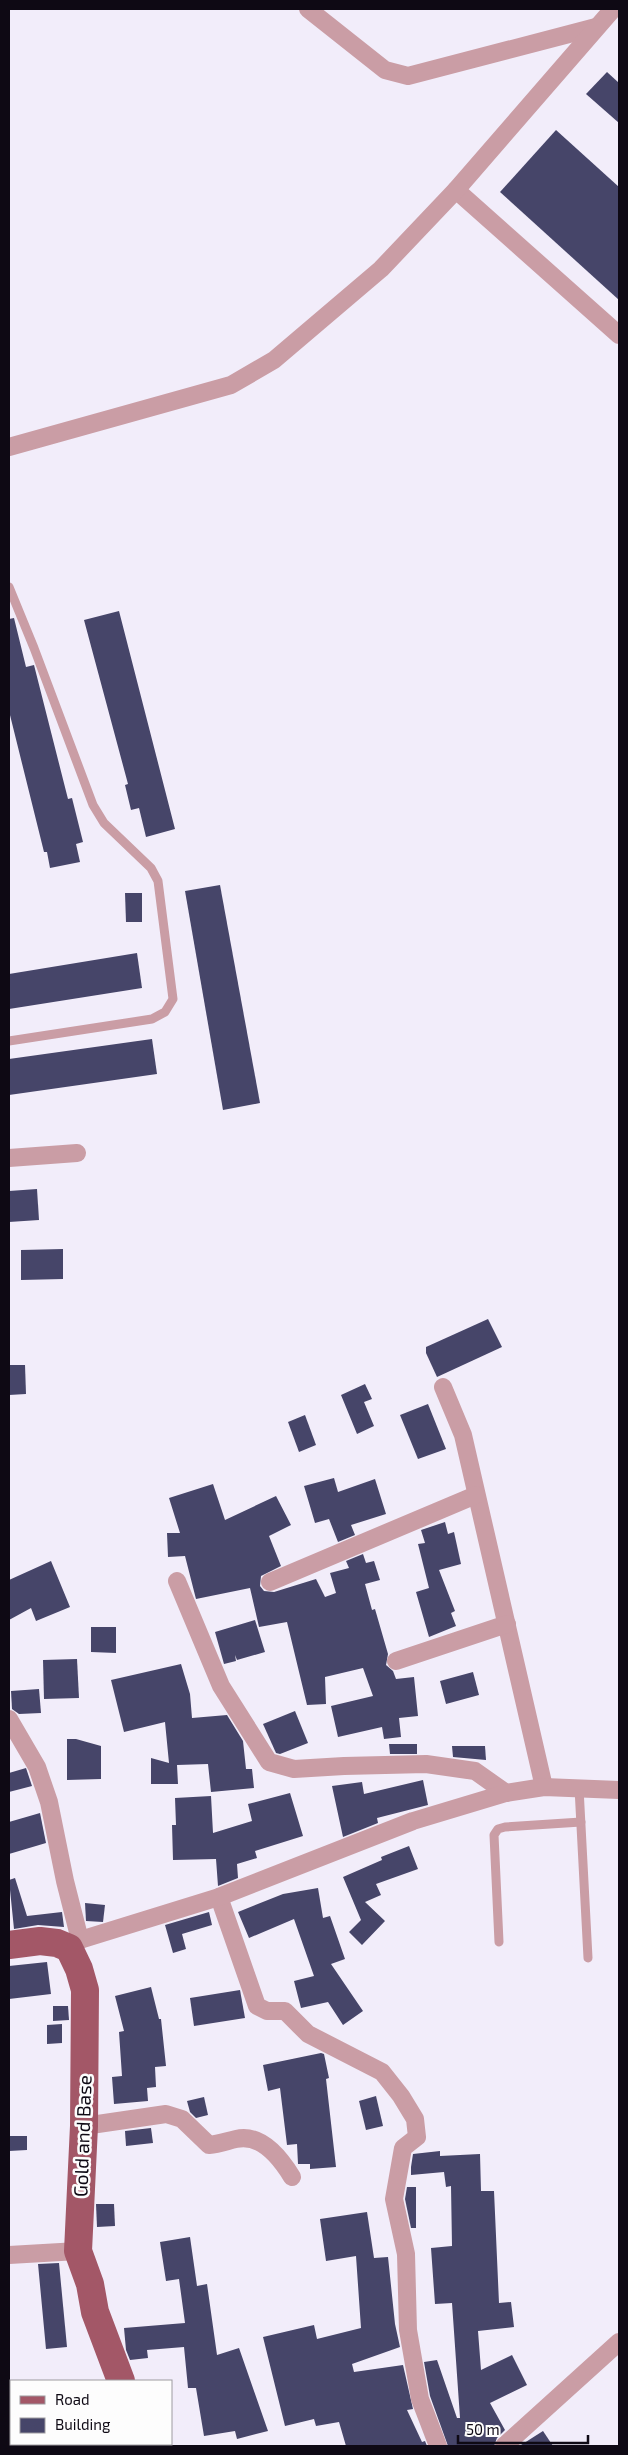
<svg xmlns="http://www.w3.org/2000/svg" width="628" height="2455" viewBox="0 0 628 2455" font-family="'Exo 2',sans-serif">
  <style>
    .building { fill: #464569 }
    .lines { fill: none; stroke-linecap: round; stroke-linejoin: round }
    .lane { stroke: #ca9da5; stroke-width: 9 }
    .street { stroke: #ca9da5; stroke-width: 18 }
    .primary { stroke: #a35767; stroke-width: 28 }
    .labels { text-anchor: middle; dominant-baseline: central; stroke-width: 5; stroke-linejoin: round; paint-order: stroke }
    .street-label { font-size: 19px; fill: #0e0914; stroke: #fdfdfd }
  </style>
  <rect width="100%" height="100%" fill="#f2edfa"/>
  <g class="building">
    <path d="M607,72L619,83V123L586,94Z"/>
    <path d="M556,130L619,187V300L500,192Z"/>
    <path d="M119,611L175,829L146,837L139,808L131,810L125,785L128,784L84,620Z"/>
    <path d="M14,618L26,667L34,665L68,799L72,798L83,842L76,844L80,862L50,868L47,852H44L9,711V619Z"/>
    <path d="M220,885L260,1103L223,1110L185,891Z"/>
    <path d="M125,893H142V922H126Z"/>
    <path d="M137,953L142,988L9,1009V974Z"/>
    <path d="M152,1039L157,1074L9,1095V1059Z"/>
    <path d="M37,1189L39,1220L9,1222V1191Z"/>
    <path d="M63,1249V1279L21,1280V1250Z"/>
    <path d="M488,1319L502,1347L437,1377L426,1353V1347Z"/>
    <path d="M9,1365H25L26,1394L9,1395Z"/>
    <path d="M365,1384L372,1399L364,1402L374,1426L357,1434L341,1395Z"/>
    <path d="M428,1404L446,1449L418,1459L400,1415Z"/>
    <path d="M305,1415L316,1445L299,1452L288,1422Z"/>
    <path d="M334,1478L338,1492L375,1479L386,1514L351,1525L355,1535L338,1542L329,1519L315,1523L304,1486Z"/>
    <path d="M213,1484L225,1520L276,1496L291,1525L269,1536L281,1566L261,1576L260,1586L264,1591L274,1592L316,1579L325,1597L336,1593L330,1573L349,1568L346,1561L363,1554L366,1563L374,1561L380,1580L365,1584L372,1610L375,1609L388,1654L386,1665L393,1671L396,1679L414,1677L418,1716L399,1718L401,1737L384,1739L382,1727L338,1737L331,1706L373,1696L363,1668L325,1677L326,1704L307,1705L287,1622L259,1627L250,1588L196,1599L185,1556L168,1557L167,1533H180L169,1498Z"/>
    <path d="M445,1522L448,1534L454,1532L461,1564L439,1570L455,1611L451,1613L456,1626L429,1637L416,1592L429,1588L418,1544L425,1543L421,1530Z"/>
    <path d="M51,1561L70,1607L36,1621L31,1608L9,1620V1580Z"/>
    <path d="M255,1620L265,1652L237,1660L235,1655L236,1661L224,1664L215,1632Z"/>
    <path d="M91,1627H116V1653L91,1652Z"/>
    <path d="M77,1659L79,1698L44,1699L43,1660Z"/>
    <path d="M181,1664L190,1694L192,1718L227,1715L243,1741L246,1769H252L254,1788L211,1792L208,1764L177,1765L178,1784H151V1758L169,1763L165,1722L124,1732L111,1680Z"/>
    <path d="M473,1672L479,1695L446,1704L440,1681Z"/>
    <path d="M39,1689L41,1713L19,1714L12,1709L11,1691Z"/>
    <path d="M295,1711L308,1743L280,1754L276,1753L263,1724Z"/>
    <path d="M67,1739H76L101,1746V1779L67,1780Z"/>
    <path d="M389,1744H417V1754H390Z"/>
    <path d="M452,1746H485L486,1760L453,1757Z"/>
    <path d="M26,1768L32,1786L9,1792V1773Z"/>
    <path d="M423,1780L428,1805L377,1818L378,1823L343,1837L332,1786L362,1782L364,1794Z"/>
    <path d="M290,1793L303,1836L255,1851L257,1858L237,1864L238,1878L218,1886L216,1859L173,1860L172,1825H176L175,1798L211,1796L213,1833L252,1821L248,1804Z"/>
    <path d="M40,1813L46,1843L9,1854V1822Z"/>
    <path d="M409,1846L418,1869L376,1884L381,1895L365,1902L385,1921L362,1945L349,1932L361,1920L343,1877L382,1860L381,1857Z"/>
    <path d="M15,1878L27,1916L62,1912L64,1927L38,1925L14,1929L9,1880Z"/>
    <path d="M318,1888L323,1918L330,1916L345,1959L331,1964L363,2011L343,2025L328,2002L301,2008L294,1981L314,1976L294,1919L249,1938L238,1912L283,1894Z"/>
    <path d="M85,1903L105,1905L103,1922L86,1921Z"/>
    <path d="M209,1912L212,1925L182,1934L186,1949L173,1953L165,1925Z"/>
    <path d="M47,1962L51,1994L9,1999V1966Z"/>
    <path d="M151,1987L159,2019H161L166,2066L155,2067L156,2087L147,2088L148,2101L114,2104L112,2077L122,2076L119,2032L124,2031L115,1996Z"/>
    <path d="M240,1990L245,2018L194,2026L190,1998Z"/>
    <path d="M53,2006H68L69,2020L53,2021Z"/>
    <path d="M62,2024V2043L47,2044V2025Z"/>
    <path d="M321,2053L324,2054L329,2078L326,2079L336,2167L310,2169V2164H298L297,2144L287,2145L280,2088L268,2091L263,2065Z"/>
    <path d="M376,2096L383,2126L366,2130L359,2101Z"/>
    <path d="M204,2097L208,2115L196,2118L190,2112L187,2101Z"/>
    <path d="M151,2128L153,2143L126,2146L125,2131Z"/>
    <path d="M9,2136H27V2150L9,2151Z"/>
    <path d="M440,2151V2156L480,2154L481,2191H494L499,2303L511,2302L514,2327L478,2331L481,2370L512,2355L527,2385L490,2403L505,2430L497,2438L494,2446H448L430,2396L424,2362L437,2360L457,2418H460L452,2303L435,2304L431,2248L452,2246L451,2186L446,2187L444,2172L411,2175V2167L413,2154Z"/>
    <path d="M407,2187H416V2228H411L405,2199Z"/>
    <path d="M96,2204H114L115,2226L97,2227Z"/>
    <path d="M367,2212L374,2258L388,2257L395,2324L400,2347L352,2364L354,2372L403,2365L413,2409L407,2410L422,2442L425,2441L427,2446H346L339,2422L316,2426L314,2419L285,2426L263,2337L314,2325L317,2339L361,2328L356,2256L326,2261L320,2219Z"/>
    <path d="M190,2237L197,2286L207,2284L217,2355L239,2348L268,2431L237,2439L235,2431L204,2436L196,2388H188L184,2347L147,2350L148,2358L130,2360L126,2350L124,2328L185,2323L179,2279L166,2281L160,2242Z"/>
    <path d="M59,2263L67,2347L46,2349L38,2264Z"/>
    <path d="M543,2431L553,2446H520L521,2445Z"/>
  </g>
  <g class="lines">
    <g class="lane">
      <path d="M9,587L34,648L93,805L104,823L151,868L158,881L173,999L165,1012L152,1019L9,1041"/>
      <path d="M579,1788L588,1958"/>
      <path d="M499,1942L494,1835L498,1829L505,1827L581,1822"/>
    </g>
    <g class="street">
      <path d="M308,9L385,70L408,76L596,27"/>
      <path d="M456,190L619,335"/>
      <path d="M9,447L231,385L274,360L381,269L456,190L613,9"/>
      <path d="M9,1158L77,1153"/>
      <path d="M443,1387L463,1435L544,1787"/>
      <path d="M177,1581L221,1686L269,1762L294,1769L344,1766L426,1764L475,1771L506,1793"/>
      <path d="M270,1582L476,1495"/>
      <path d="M396,1661L507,1624"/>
      <path d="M9,1719L37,1767L49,1802L65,1881L80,1940"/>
      <path d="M219,1897L257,2006L267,2011H285L308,2034L382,2072L401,2096L415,2119L417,2137L403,2148L394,2199L406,2254L408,2330L420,2399L438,2446"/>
      <path d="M69,1948L80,1940L219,1897L413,1821L506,1793L544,1787L619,1790"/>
      <path d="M84,2126L166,2114L182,2119L209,2145C219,2144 227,2141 236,2139C261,2133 281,2159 292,2177"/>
      <path d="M9,2255L78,2251"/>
      <path d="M504,2446L619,2342"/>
    </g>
    <g class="primary">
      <path d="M9,1945L40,1941L57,1943L69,1948L79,1969L85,1990L84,2126L78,2251L90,2284L95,2312L121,2381"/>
      <path d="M135,2444V2446"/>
    </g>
  </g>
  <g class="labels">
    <g class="street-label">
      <text transform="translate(82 2136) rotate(-88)">Gold and Base</text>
    </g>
  </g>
  <rect width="628" height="2455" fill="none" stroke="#0e0914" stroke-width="20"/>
  <rect x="10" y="2380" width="162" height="65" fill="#fdfdfd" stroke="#9d9ba0"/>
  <rect x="20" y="2396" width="25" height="8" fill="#a35767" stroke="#9d9ba0"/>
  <text x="55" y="2405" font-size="15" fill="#0e0914">Road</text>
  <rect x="20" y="2418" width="25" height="15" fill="#464569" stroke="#9d9ba0"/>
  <text x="55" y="2430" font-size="15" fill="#0e0914">Building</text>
  <path d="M458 2435v8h130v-8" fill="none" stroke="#0e0914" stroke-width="2.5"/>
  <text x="466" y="2435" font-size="15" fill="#0e0914" stroke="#fdfdfd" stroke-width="4" paint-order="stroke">50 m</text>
</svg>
